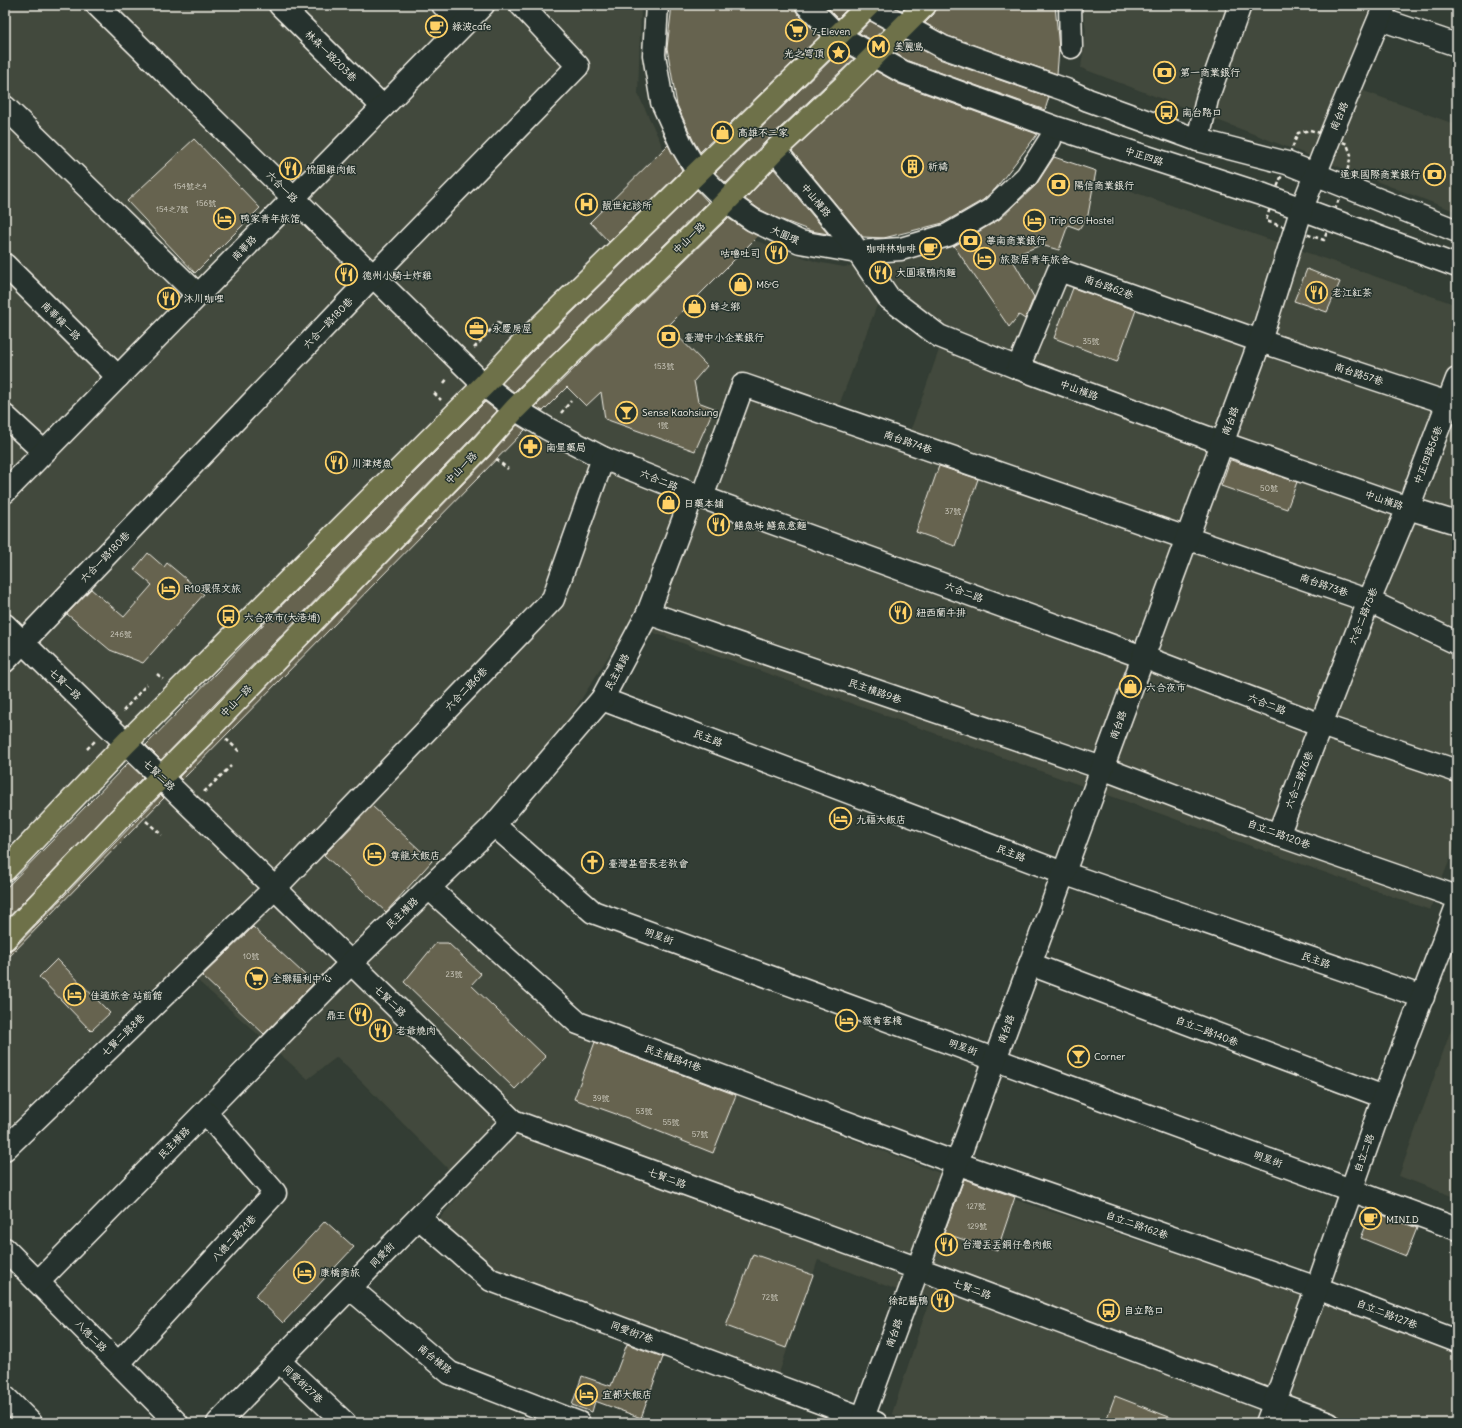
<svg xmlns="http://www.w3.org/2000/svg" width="1462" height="1428" viewBox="0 0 1462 1428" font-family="Delius,'LXGW WenKai TC',sans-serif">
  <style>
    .built { fill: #42493c; fill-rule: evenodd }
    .building { fill: #666450; stroke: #f4f1e8 }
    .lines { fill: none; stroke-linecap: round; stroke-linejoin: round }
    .minor-casing { stroke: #f4f1e8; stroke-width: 25 }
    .major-casing { stroke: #f4f1e8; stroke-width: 25 }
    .path { stroke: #f4f1e8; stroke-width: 2.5; stroke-dasharray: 4 3; stroke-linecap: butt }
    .minor { stroke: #26332d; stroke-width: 22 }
    .major { stroke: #6e714a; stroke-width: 22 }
    .labels { text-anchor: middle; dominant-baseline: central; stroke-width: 3; stroke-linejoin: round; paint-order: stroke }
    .number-label { font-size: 8px; fill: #d0cec2 }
    .poi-label { font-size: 10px; fill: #f4f1e8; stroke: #26332d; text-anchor: start }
    .street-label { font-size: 10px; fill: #f4f1e8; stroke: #26332d }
  </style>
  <rect width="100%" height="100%" fill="#333d34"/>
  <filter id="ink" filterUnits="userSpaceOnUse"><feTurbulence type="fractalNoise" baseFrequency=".025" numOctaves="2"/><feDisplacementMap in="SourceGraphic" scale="8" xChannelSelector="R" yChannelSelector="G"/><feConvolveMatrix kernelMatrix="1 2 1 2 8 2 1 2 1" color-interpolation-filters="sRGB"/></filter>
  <g filter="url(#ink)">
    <g class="built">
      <path d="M5,5H641L638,94L666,154L748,238L817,262L844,267L944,247L1003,212L1045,170L1059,166L1457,305V841L1430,910L629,624L556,739L417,889L579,1034L968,1184L1332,1305L1457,1352V1423H918L892,1414L929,1302L818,1260L777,1379L493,1272L435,1224L466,1187L337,1057L308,1079L179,964L5,1130ZM879,300L940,347L910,432L839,405Z"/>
      <path d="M1082,5H1370L1342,83L1457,125V212L1081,68L1086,30Z"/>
      <path d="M1457,1013V1198L1399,1176Z"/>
    </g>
    <g class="building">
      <path d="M672,5H795V9L798,14L820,36L700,152L693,140L677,105L667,48Z"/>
      <path d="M825,5H851L838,18Z"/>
      <path d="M937,5H1055L1059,49L1057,74L948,36L925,23L934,14Z"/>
      <path d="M870,21L884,29L872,40L859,33Z"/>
      <path d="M906,41L939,59L1049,97L1045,110L908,61L895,53Z"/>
      <path d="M840,51L854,59L766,141L726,183L715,173Z"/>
      <path d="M876,71L899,84L1037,134L1036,136L996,188L983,200L943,223L884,238L863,237L792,151Z"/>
      <path d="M194,139L260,208L195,273L127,201Z"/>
      <path d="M668,145L682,170L609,242L590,222Z"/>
      <path d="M1054,157L1096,171L1088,215L1079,229L1068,225L1059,250L1041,245L1011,257L1034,297L1025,319L1019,315L1009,327L954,246L1000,219L1036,185Z"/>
      <path d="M774,169L828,234L811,231L777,218L759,209L745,199Z"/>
      <path d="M697,190L708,202L514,392L502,383L532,352Z"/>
      <path d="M728,218L746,230L758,236L668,326L707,366L694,381L698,402L714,408L695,451L605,419L601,392L586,406L567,387L543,411L535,407Z"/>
      <path d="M1307,269L1340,282L1327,312L1294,301Z"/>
      <path d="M1073,288L1136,310L1117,362L1054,338Z"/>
      <path d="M485,402L497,411L472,438L161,760L146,745L289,598Z"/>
      <path d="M517,425L525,430L182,780L179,777L490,456Z"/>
      <path d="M1230,460H1231L1297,482L1287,509L1221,486Z"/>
      <path d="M939,466L978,479L955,546L916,532Z"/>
      <path d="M148,553L164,567L167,563L204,594L143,663L110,650L67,614L91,589L124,617L152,585L134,570Z"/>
      <path d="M128,763L143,777L5,921V889Z"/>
      <path d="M161,795L164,798L5,961V951H9L14,948Z"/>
      <path d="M372,806L432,861L386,912L324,855Z"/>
      <path d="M253,927L314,983L264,1034L202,976Z"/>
      <path d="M436,943H448L481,974L471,985L546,1057L515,1089L404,982Z"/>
      <path d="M57,959L110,1013L91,1031L39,977Z"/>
      <path d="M595,1042L736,1095L713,1153L630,1120V1119L574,1099Z"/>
      <path d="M964,1179L1015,1197L997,1251L944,1233Z"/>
      <path d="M1372,1211L1417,1228L1406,1256L1361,1238Z"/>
      <path d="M325,1221L354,1247L283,1323L255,1296Z"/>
      <path d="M753,1254L813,1275L786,1348L726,1326Z"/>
      <path d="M627,1344L663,1357L641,1418L595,1401L592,1412L572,1405L582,1376L611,1386Z"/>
      <path d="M1115,1396L1182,1422V1423H1105Z"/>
    </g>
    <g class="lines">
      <defs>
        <g id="minor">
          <path d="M97,5L484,385L515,409L548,429L603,458L693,494L1143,657L1321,725L1457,771"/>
          <path d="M280,5L383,107"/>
          <path d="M443,5L463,24"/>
          <path d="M657,5L654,55L662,102L682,146L698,173L726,201L753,220L800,242L857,252L901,249L948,235L991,210L1027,176L1050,140"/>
          <path d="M807,5L837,35L903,72L1057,128L1264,195L1457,266"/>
          <path d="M866,5L943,47L1066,90L1088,100L1198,140L1287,163L1457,231"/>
          <path d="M1070,5L1071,47"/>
          <path d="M1380,19L1457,45"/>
          <path d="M5,107L198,295"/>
          <path d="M1198,140L1207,99L1240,5"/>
          <path d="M775,150L851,242L889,298L939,336L1018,368L1222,443L1408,508L1457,523"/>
          <path d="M5,265L118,377"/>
          <path d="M1018,368L1059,270L1260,341L1457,406"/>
          <path d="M5,416L44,452"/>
          <path d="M5,492L483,5"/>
          <path d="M702,497L743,385L1369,601L1457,643"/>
          <path d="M648,613L1102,768L1278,835L1457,897"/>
          <path d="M5,625L513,1121L938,1276L1329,1423"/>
          <path d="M5,661L373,276L578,66L521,5"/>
          <path d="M602,699L1063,873L1423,997"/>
          <path d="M494,825L593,912L1457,1229"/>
          <path d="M1278,835L1369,601L1408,508L1457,379"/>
          <path d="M429,888L578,1023L956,1163L1317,1288L1457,1341"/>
          <path d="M1030,964L1384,1097"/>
          <path d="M5,1149L275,888L553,599L603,458"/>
          <path d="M419,1218L491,1280L876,1423"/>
          <path d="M5,1249L177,1423"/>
          <path d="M38,1282L351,963L494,825L602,699L648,613L693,494"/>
          <path d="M350,1288L450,1373L579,1423"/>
          <path d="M279,1361L345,1423"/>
          <path d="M119,1363L275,1193L205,1112"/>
          <path d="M5,1397L31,1423"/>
          <path d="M218,1423L513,1121"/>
          <path d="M861,1423L1187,538L1260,341L1302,208L1334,127L1385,5"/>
          <path d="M1267,1423L1317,1288L1384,1097L1457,906"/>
        </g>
        <g id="major">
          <path d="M5,870L126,743L484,385L523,343L869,5"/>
          <path d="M5,939L121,817L212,726L481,447L515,409L554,370L717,211L775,150L845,85L925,5"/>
        </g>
      </defs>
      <use href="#minor" class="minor-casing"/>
      <use href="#major" class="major-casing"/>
      <g class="path">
        <path d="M1310,130L1330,136L1347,144L1351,155L1344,185L1324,240L1266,221L1273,198L1298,133Z"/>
        <path d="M474,348L498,322L508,330"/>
        <path d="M444,383L448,378"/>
        <path d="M434,393L441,400"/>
        <path d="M561,413L571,401"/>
        <path d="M525,452L534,443"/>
        <path d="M496,459L508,469"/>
        <path d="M157,674L163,679"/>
        <path d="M123,711L147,684"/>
        <path d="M226,739L240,752"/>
        <path d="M87,749L95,741"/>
        <path d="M204,792L231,766"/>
        <path d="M146,821L162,835"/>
      </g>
      <use href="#minor" class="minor"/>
      <use href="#major" class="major"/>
    </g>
  </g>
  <defs>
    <symbol id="cafe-ring" viewBox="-11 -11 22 22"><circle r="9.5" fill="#26332d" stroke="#ffd166" stroke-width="1.5"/><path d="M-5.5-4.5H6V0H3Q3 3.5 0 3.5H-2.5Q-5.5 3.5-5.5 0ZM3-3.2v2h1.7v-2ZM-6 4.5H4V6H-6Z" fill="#ffd166"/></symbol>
    <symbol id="supermarket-ring" viewBox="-11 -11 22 22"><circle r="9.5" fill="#26332d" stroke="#ffd166" stroke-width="1.5"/><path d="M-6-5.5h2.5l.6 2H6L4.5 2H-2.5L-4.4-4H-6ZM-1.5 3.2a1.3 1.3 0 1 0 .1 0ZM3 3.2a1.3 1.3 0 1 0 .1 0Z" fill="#ffd166"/></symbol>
    <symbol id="metro-ring" viewBox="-11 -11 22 22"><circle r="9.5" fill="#26332d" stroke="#ffd166" stroke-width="1.5"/><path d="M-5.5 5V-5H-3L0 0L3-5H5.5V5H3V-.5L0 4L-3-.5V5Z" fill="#ffd166"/></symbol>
    <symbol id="sight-ring" viewBox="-11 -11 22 22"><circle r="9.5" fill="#26332d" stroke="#ffd166" stroke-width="1.5"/><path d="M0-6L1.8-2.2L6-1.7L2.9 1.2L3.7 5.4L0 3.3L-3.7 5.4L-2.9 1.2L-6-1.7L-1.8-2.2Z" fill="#ffd166"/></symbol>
    <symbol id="bank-ring" viewBox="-11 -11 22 22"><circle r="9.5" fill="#26332d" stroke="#ffd166" stroke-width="1.5"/><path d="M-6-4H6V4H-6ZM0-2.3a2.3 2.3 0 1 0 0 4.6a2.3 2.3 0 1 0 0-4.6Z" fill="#ffd166"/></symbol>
    <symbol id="bus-ring" viewBox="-11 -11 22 22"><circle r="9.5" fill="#26332d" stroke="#ffd166" stroke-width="1.5"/><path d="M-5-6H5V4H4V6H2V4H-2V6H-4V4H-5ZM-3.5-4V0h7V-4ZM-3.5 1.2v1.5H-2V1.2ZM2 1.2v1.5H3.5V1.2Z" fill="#ffd166"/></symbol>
    <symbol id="shop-ring" viewBox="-11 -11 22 22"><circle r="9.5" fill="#26332d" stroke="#ffd166" stroke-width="1.5"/><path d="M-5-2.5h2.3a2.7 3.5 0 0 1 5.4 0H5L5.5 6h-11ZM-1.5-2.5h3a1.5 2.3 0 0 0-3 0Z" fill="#ffd166"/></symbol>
    <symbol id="building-ring" viewBox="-11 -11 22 22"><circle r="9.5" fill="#26332d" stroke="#ffd166" stroke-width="1.5"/><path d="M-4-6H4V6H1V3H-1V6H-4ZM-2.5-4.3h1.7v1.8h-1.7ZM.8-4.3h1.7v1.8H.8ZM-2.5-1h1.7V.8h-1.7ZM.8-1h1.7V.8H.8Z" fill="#ffd166"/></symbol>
    <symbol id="restaurant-ring" viewBox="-11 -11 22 22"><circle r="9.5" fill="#26332d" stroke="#ffd166" stroke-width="1.5"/><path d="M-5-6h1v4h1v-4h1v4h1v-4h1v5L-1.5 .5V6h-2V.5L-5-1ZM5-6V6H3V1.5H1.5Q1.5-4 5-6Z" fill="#ffd166"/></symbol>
    <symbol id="hospital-ring" viewBox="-11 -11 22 22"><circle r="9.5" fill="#26332d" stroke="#ffd166" stroke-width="1.5"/><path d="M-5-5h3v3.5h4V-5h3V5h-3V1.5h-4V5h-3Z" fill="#ffd166"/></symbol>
    <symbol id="hotel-ring" viewBox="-11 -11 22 22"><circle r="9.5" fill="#26332d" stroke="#ffd166" stroke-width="1.5"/><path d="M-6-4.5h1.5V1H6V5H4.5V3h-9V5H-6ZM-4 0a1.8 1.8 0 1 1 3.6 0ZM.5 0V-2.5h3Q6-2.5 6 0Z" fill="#ffd166"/></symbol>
    <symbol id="office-ring" viewBox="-11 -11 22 22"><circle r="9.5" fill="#26332d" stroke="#ffd166" stroke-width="1.5"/><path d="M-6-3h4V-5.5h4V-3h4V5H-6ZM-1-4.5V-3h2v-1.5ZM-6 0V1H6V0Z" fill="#ffd166"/></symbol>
    <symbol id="bar-ring" viewBox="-11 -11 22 22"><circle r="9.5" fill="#26332d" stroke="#ffd166" stroke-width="1.5"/><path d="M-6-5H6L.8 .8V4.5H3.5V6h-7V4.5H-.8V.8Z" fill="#ffd166"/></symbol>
    <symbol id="pharmacy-ring" viewBox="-11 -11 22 22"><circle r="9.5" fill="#26332d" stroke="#ffd166" stroke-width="1.5"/><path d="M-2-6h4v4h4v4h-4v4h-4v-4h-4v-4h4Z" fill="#ffd166"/></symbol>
    <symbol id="church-ring" viewBox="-11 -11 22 22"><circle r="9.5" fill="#26332d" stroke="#ffd166" stroke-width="1.5"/><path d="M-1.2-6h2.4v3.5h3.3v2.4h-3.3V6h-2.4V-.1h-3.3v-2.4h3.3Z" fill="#ffd166"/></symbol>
  </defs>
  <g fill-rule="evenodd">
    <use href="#cafe-ring" x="424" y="14" width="25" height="25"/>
    <use href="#supermarket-ring" x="784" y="18" width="25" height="25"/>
    <use href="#metro-ring" x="866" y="34" width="25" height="25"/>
    <use href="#sight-ring" x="826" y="40" width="25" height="25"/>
    <use href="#bank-ring" x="1152" y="60" width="25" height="25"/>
    <use href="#bus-ring" x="1154" y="100" width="25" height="25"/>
    <use href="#shop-ring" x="710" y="120" width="25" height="25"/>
    <use href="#building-ring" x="900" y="154" width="25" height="25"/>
    <use href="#restaurant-ring" x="278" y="156" width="25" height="25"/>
    <use href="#bank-ring" x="1422" y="162" width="25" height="25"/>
    <use href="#bank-ring" x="1046" y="172" width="25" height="25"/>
    <use href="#hospital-ring" x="574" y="192" width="25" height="25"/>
    <use href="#hotel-ring" x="212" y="206" width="25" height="25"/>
    <use href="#hotel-ring" x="1022" y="208" width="25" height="25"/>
    <use href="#bank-ring" x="958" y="228" width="25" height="25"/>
    <use href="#cafe-ring" x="918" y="236" width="25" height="25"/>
    <use href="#restaurant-ring" x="764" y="240" width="25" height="25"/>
    <use href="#hotel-ring" x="972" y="246" width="25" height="25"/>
    <use href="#restaurant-ring" x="868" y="260" width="25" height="25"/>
    <use href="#restaurant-ring" x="334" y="262" width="25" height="25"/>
    <use href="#shop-ring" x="728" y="272" width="25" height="25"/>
    <use href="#restaurant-ring" x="1304" y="280" width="25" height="25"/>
    <use href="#restaurant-ring" x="156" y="286" width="25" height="25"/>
    <use href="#shop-ring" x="682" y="294" width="25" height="25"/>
    <use href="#office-ring" x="464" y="316" width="25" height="25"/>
    <use href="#bank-ring" x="656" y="324" width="25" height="25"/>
    <use href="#bar-ring" x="614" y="400" width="25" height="25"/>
    <use href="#pharmacy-ring" x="518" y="434" width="25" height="25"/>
    <use href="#restaurant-ring" x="324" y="450" width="25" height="25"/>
    <use href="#shop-ring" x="656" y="490" width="25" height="25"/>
    <use href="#restaurant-ring" x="706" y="512" width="25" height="25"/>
    <use href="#hotel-ring" x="156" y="576" width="25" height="25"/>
    <use href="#restaurant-ring" x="888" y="600" width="25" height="25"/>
    <use href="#bus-ring" x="216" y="604" width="25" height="25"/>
    <use href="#shop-ring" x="1118" y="674" width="25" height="25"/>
    <use href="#hotel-ring" x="828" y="806" width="25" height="25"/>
    <use href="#hotel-ring" x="362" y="842" width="25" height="25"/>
    <use href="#church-ring" x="580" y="850" width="25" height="25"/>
    <use href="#supermarket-ring" x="244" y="966" width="25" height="25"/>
    <use href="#hotel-ring" x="62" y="982" width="25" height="25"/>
    <use href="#restaurant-ring" x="348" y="1002" width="25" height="25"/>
    <use href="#hotel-ring" x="834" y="1008" width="25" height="25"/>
    <use href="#restaurant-ring" x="368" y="1018" width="25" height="25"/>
    <use href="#bar-ring" x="1066" y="1044" width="25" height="25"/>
    <use href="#cafe-ring" x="1358" y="1206" width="25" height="25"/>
    <use href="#restaurant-ring" x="934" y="1232" width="25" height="25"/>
    <use href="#hotel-ring" x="292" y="1260" width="25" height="25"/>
    <use href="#restaurant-ring" x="930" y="1288" width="25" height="25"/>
    <use href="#bus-ring" x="1096" y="1298" width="25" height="25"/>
    <use href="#hotel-ring" x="574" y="1382" width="25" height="25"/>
  </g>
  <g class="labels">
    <g class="number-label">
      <text x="190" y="186">154號之4</text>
      <text x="206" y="203">156號</text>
      <text x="172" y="209">154之7號</text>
      <text x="1091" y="341">35號</text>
      <text x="664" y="366">153號</text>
      <text x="663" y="425">1號</text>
      <text x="1269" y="488">50號</text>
      <text x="953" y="511">37號</text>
      <text x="121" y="634">246號</text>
      <text x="251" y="956">10號</text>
      <text x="454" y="974">23號</text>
      <text x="601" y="1098">39號</text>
      <text x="644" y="1111">53號</text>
      <text x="671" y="1122">55號</text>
      <text x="700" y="1134">57號</text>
      <text x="976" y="1206">127號</text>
      <text x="977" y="1226">129號</text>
      <text x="770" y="1297">72號</text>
    </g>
    <g class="poi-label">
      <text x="452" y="26">綠波cafe</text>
      <text x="812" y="31">7-Eleven</text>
      <text x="894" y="46">美麗島</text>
      <text x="824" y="53" text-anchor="end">光之穹頂</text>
      <text x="1180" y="72">第一商業銀行</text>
      <text x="1182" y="112">南台路口</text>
      <text x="738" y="132">高雄不二家</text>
      <text x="928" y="166">祈禱</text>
      <text x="306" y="169">悦園雞肉飯</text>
      <text x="1420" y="174" text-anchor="end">遠東國際商業銀行</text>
      <text x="1074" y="185">陽信商業銀行</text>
      <text x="602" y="205">靚世紀診所</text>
      <text x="240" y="218">鸭家青年旅馆</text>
      <text x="1050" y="220">Trip GG Hostel</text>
      <text x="986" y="240">華南商業銀行</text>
      <text x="916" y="248" text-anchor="end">咖啡林咖啡</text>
      <text x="760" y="253" text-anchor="end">咕嚕吐司</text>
      <text x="1000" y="259">旅聚居青年旅舍</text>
      <text x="896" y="272">大圓環鴨肉麵</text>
      <text x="362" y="275">德州小騎士炸雞</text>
      <text x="756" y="284">M&amp;G</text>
      <text x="1332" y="292">老江紅茶</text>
      <text x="184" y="298">沐川咖哩</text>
      <text x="710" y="306">蜂之鄉</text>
      <text x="492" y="328">永慶房屋</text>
      <text x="684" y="337">臺灣中小企業銀行</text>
      <text x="642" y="412">Sense Kaohsiung</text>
      <text x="546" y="447">南星藥局</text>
      <text x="352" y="463">川津烤魚</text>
      <text x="684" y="503">日藥本舗</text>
      <text x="734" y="525">鱔魚姊 鱔魚意麵</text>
      <text x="184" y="588">R10環保文旅</text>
      <text x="916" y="612">紐西蘭牛排</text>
      <text x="244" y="617">六合夜市(大港埔)</text>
      <text x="1146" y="687">六合夜市</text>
      <text x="856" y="819">九福大飯店</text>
      <text x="390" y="855">尊龍大飯店</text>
      <text x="608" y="863">臺灣基督長老教會</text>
      <text x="272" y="978">全聯福利中心</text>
      <text x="90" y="995">佳適旅舍 站前館</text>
      <text x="346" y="1015" text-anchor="end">鼎王</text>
      <text x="862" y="1020">薇肯客棧</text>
      <text x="396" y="1030">老爺燒肉</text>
      <text x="1094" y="1056">Corner</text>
      <text x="1386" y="1219">MINI.D</text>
      <text x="962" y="1244">台灣丟丟銅仔魯肉飯</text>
      <text x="320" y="1272">康橋商旅</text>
      <text x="928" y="1300" text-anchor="end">徐記醬鴨</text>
      <text x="1124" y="1310">自立路口</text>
      <text x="602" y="1394">宜都大飯店</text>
    </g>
    <g class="street-label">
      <text transform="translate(331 56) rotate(45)">林森一路203巷</text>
      <text transform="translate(1339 116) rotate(-67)">南台路</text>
      <text transform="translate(1144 156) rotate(18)">中正四路</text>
      <text transform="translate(282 187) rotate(45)">六合一路</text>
      <text transform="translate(816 200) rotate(50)">中山橫路</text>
      <text transform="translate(785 235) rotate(24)">大圓環</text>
      <text transform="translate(689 238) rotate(-44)">中山一路</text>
      <text transform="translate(244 248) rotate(-46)">南華路</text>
      <text transform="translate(1109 287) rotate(20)">南台路62巷</text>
      <text transform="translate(61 321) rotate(45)">南華橫一路</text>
      <text transform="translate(328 323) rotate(-46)">六合一路180巷</text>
      <text transform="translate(1359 374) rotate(18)">南台路57巷</text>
      <text transform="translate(1079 390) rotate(20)">中山橫路</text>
      <text transform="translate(1230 421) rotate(-69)">南台路</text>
      <text transform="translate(908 442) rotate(19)">南台路74巷</text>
      <text transform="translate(1428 455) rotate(-69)">中正四路56巷</text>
      <text transform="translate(461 468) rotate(-46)">中山一路</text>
      <text transform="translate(659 480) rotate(22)">六合二路</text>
      <text transform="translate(1384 500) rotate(19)">中山橫路</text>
      <text transform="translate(105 557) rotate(-46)">六合一路180巷</text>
      <text transform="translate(1324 585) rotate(19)">南台路73巷</text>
      <text transform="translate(964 592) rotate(20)">六合二路</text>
      <text transform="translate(1363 616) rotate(-68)">六合二路75巷</text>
      <text transform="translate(617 672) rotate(-62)">民主橫路</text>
      <text transform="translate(65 684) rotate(44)">七賢一路</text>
      <text transform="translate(466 689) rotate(-46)">六合二路6巷</text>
      <text transform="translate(875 691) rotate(19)">民主橫路9巷</text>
      <text transform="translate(236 701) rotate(-46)">中山一路</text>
      <text transform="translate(1267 704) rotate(21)">六合二路</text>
      <text transform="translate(1118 725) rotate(-70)">南台路</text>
      <text transform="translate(708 738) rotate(21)">民主路</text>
      <text transform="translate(159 775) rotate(44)">七賢二路</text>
      <text transform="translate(1299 780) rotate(-69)">六合二路76巷</text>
      <text transform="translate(1279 834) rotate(20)">自立二路120巷</text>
      <text transform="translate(1011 853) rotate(21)">民主路</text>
      <text transform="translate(402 913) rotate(-44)">民主橫路</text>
      <text transform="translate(659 936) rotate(20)">明星街</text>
      <text transform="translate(1316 960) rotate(19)">民主路</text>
      <text transform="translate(390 1001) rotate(44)">七賢二路</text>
      <text transform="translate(1006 1029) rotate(-70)">南台路</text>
      <text transform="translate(1207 1031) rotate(21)">自立二路140巷</text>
      <text transform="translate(123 1035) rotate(-44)">七賢二路8巷</text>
      <text transform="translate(963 1047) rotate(20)">明星街</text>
      <text transform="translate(673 1058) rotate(20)">民主橫路41巷</text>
      <text transform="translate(174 1143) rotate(-46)">民主橫路</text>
      <text transform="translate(1364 1153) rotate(-70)">自立二路</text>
      <text transform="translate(1268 1159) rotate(20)">明星街</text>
      <text transform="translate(667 1178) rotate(20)">七賢二路</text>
      <text transform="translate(1137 1225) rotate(19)">自立二路162巷</text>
      <text transform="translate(234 1238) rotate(-47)">八德二路21巷</text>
      <text transform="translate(382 1255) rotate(-46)">同愛街</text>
      <text transform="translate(972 1289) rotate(20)">七賢二路</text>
      <text transform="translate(1387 1314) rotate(21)">自立二路127巷</text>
      <text transform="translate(632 1332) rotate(20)">同愛街7巷</text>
      <text transform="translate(894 1333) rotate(-70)">南台路</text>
      <text transform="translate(91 1336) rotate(45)">八德二路</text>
      <text transform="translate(435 1359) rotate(39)">南台橫路</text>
      <text transform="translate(303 1384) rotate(43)">同愛街27巷</text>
    </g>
  </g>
  <rect width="1462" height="1428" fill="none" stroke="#26332d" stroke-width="20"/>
  <rect x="10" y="10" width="1442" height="1408" fill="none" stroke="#f4f1e8" stroke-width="1.5" filter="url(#ink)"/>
</svg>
